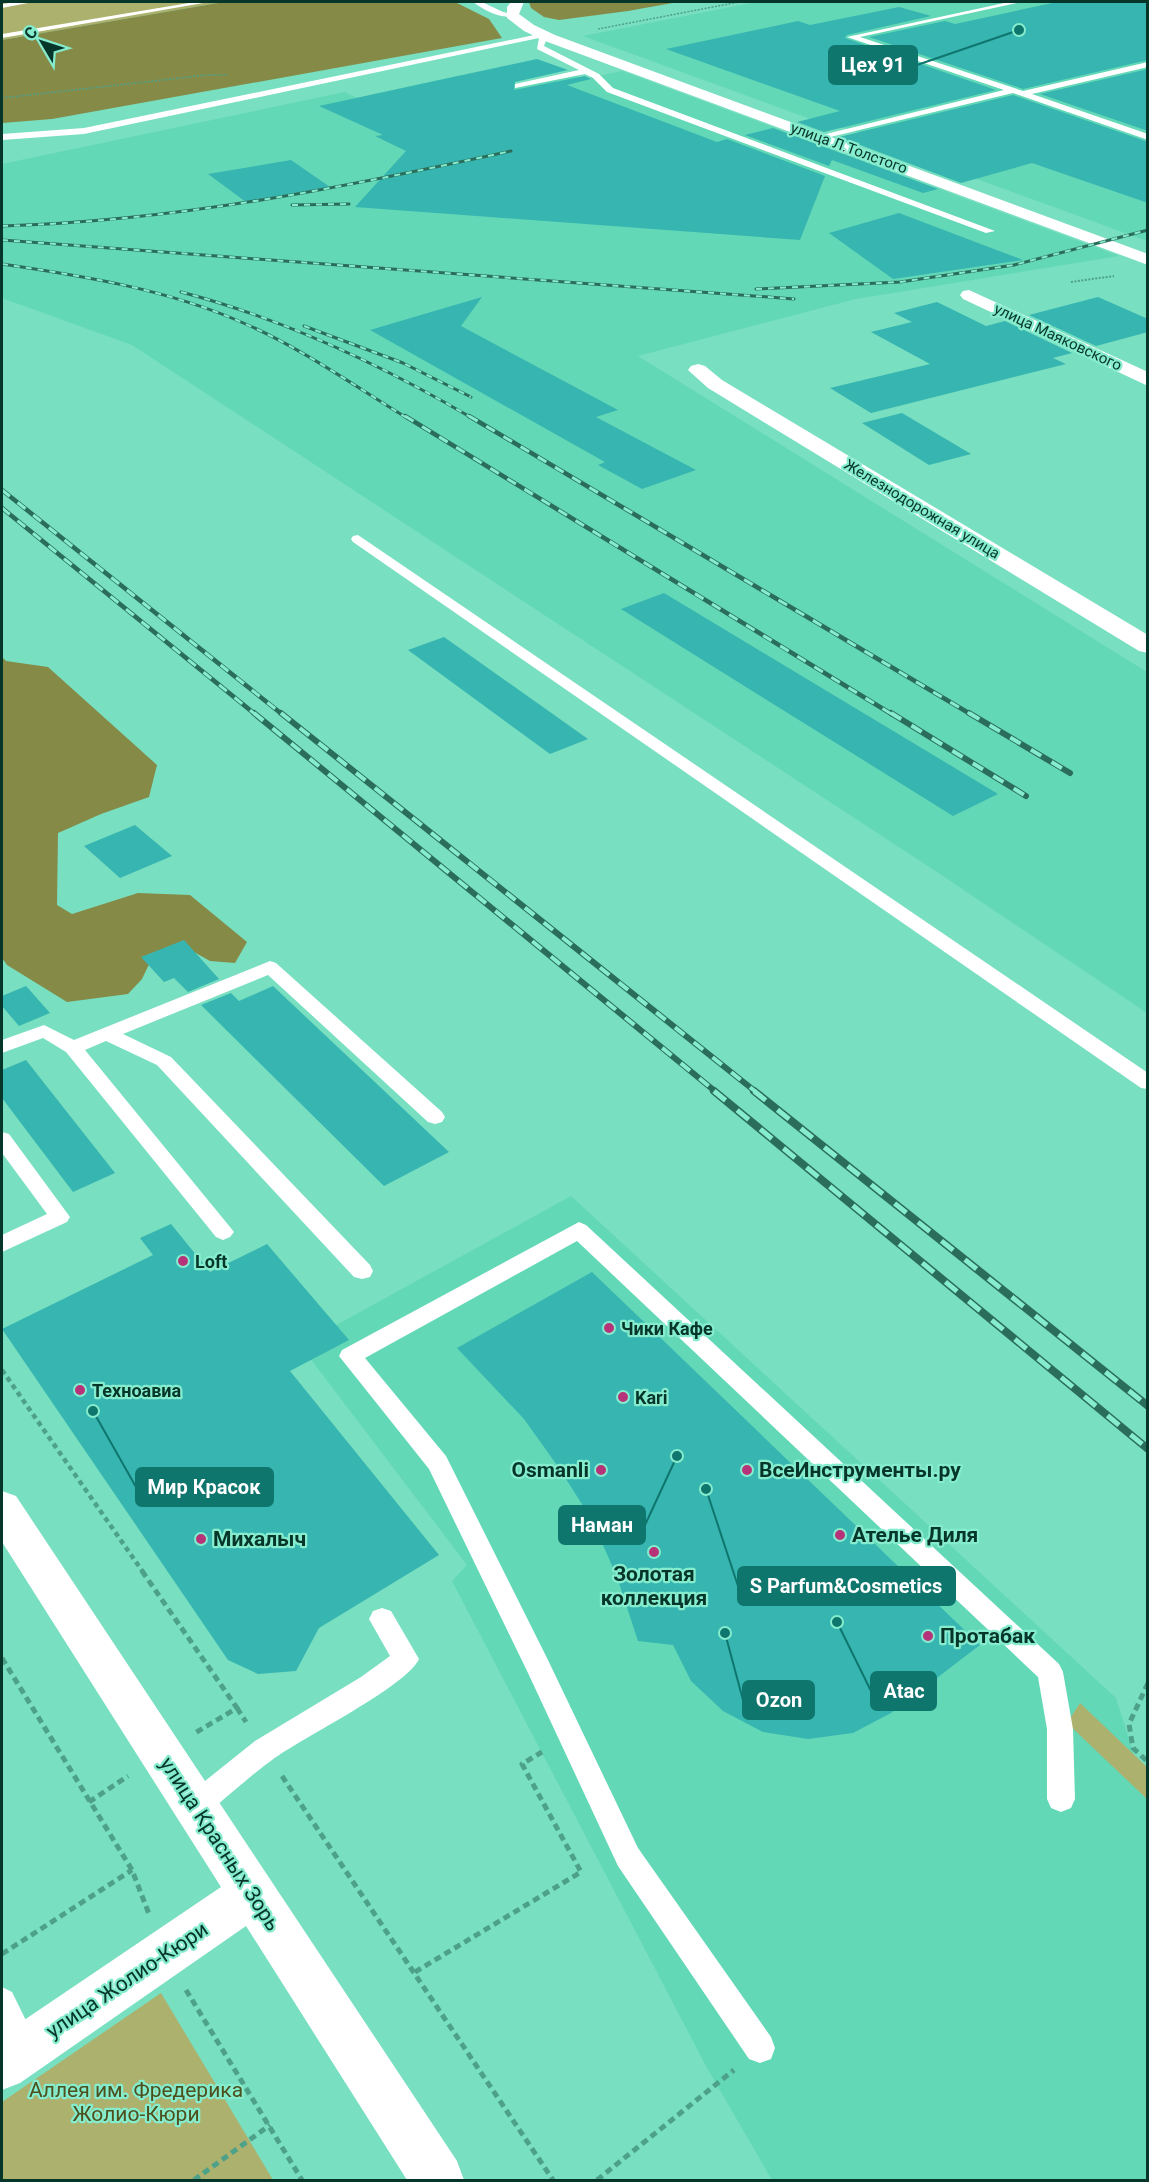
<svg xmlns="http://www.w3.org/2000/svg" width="1149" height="2182" viewBox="0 0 1149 2182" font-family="Roboto,sans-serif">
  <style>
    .built { fill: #63d8b6 }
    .green { fill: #acb16d }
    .forest { fill: #868a47 }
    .building { fill: #37b5b1 }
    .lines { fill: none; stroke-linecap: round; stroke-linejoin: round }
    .path-far3 { stroke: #4ea189; stroke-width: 1.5; stroke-dasharray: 2 1.5; stroke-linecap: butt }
    .path-far2 { stroke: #4ea189; stroke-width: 2; stroke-dasharray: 2 1.5; stroke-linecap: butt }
    .path-far1 { stroke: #4ea189; stroke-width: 4.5; stroke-dasharray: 5 4; stroke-linecap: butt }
    .path { stroke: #4ea189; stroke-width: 5; stroke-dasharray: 7 4.5; stroke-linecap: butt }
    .lane { fill: #fff; fill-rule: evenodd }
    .street { fill: #fff; fill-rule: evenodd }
    .secondary { fill: #fff; fill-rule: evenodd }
    .rail-far3-casing { stroke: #2b6d5b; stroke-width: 3 }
    .rail-far2-casing { stroke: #2b6d5b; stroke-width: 4.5 }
    .rail-far1-casing { stroke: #2b6d5b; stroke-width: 6 }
    .rail-casing { stroke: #2b6d5b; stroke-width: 8 }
    .rail-far3 { stroke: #85eccd; stroke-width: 2; stroke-dasharray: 6; stroke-linecap: butt }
    .rail-far2 { stroke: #85eccd; stroke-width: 3; stroke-dasharray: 10; stroke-linecap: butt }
    .rail-far1 { stroke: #85eccd; stroke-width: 4; stroke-dasharray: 12; stroke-linecap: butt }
    .rail { stroke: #85eccd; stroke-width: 5; stroke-dasharray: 15; stroke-linecap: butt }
    .poi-dot { fill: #b73379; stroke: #85eccd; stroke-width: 2 }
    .labels { text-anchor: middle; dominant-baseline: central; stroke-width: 4.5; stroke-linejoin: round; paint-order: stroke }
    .far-street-label { font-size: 15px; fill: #06362a; stroke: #85eccd }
    .poi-label { font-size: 18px; font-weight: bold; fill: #06362a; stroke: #85eccd; text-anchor: start }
    .near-poi-label { font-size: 21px; font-weight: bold; fill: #06362a; stroke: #85eccd; text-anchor: start }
    .near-street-label { font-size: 21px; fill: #06362a; stroke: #85eccd }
    .near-park-label { font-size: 21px; fill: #4d4f1c; stroke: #85eccd }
    .leader { fill: none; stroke: #0f766e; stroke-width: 2 }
    .callout-dot { fill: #0f766e; stroke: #85eccd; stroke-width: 2 }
    .callout { fill: #0f766e; stroke: #0f766e; stroke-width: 2 }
    .callout-label { font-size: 20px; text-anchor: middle; font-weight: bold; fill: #fff }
  </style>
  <rect width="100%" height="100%" fill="#78dfc0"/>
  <g class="built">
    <path d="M756,2H1147V241L867,139L853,130L824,124L583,36Z"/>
    <path d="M622,71L1119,256L856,299L638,356L1147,672V1013L940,874L132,345L2,298V164L345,92L357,98L461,75L502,91L574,75L583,79Z"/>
    <path d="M571,1196L1116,1698L1147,1797V2180H772L706,2066L452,1581L467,1565L300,1345Z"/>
  </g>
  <g class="green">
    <path d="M2,2H224L2,40Z"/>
    <path d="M1080,1703L1147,1767V1799L1067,1723Z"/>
    <path d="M161,1993L273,2180H2V2102Z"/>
  </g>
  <g class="forest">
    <path d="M224,2H455L489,19L502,38L52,119L2,123V40Z"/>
    <path d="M529,2H678L628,11L559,20L544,17L531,8Z"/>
    <path d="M2,657L6,661L48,667L157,765L149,797L101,814L58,833L57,905L72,914L138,893L190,895L247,942L235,963L210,961L185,947L153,956L142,979L128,994L67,1002L7,965L2,958Z"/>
  </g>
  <g class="building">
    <path d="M1057,2H1148V60L1023,89L869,37L945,21L955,24Z"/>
    <path d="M899,7L931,16L847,35L845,38L996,90L824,132L797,122L840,111L666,49L798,21L810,25Z"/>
    <path d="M537,59L568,70L515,82L514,90L585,76L591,79L567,85L717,142L727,139L825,176L800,240L355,207L406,151L375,136L383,135L319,106Z"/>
    <path d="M1148,69V131L1040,94Z"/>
    <path d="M1013,95L1148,142V203L1032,163L961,183L839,137Z"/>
    <path d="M773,128L938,189L923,193L832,160L829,166L745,135Z"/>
    <path d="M291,160L330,187L246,202L208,174Z"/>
    <path d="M899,213L1023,260L893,279L829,233Z"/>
    <path d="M482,297L461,326L618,410L596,417L696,470L642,489L598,465L605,462L370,330Z"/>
    <path d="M1098,297L1148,319V332L1096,346L1029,315Z"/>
    <path d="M937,302L986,326L1005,321L1072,353L1053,358L1066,364L871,413L830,388L930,364L871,332L912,322L894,313Z"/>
    <path d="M902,413L971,454L929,465L862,423Z"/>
    <path d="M664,593L998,794L953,816L621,609Z"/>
    <path d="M444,637L588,739L550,754L408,650Z"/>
    <path d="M135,825L172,856L120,878L84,846Z"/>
    <path d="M184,940L219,979L188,992L174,978L164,982L141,957Z"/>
    <path d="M26,986L50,1013L19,1026L2,1006V996Z"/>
    <path d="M273,986L449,1152L384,1186L201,1005L231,993L239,1001Z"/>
    <path d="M26,1060L115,1173L73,1192L2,1098V1070Z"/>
    <path d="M171,1224L210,1272L267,1244L349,1340L290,1371L439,1555L319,1628L296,1671L258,1674L228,1660L2,1329L153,1255L140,1238Z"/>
    <path d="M592,1272L980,1645L891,1713L853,1733L808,1739L763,1732L723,1711L691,1681L673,1645L638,1641L617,1577L592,1520L559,1468L524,1419L457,1348Z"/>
  </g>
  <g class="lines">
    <g class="path-far3">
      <path d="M598,29L739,2"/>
      <path d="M2,98L207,75H227"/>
    </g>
    <path class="path-far2" d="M1071,282L1114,276"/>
    <path class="path-far1" d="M2,1370L143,1572"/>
    <g class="path">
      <path d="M142,1571L237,1708L195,1733"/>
      <path d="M2,1658L132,1870L149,1914"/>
      <path d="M1148,1683L1129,1724L1133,1748L1148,1762"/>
      <path d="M237,1708L246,1722"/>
      <path d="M282,1776L553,2180"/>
      <path d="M89,1802L128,1776"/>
      <path d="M2,1954L132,1870"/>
      <path d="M415,1972L581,1872L522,1764L542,1752"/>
      <path d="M186,1990L302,2180"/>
      <path d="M194,2180L270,2125"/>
      <path d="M597,2180L734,2070"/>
    </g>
    <g class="lane">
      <path d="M17,2H33L2,8V4Z"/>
      <path d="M195,2H209L2,38V34Z"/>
      <path d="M473,2H482L503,12L516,15C503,21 484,10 473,2Z"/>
      <path d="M1009,2H1021L860,37L1023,91L1148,62V67L1032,94L1148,134V140L1013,93L818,140V136L1004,90L847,37Z"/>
      <path d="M544,33L548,35L544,46L599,74L613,88L995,231L986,233L607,92L593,78L585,74L515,88V84L579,70L537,49L539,38L84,134L2,140V134L84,128Z"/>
      <path d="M358,535L1148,1073V1089L1141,1088L353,542L351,539L353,536Z"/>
      <path d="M270,961L276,963L442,1112L445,1117L442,1122L435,1124L428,1122L268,975L123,1034L171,1057L370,1265L373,1271L370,1277L362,1279L354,1277L157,1065L106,1041L85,1050L230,1227L234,1232L230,1237L223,1240L216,1237L66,1052L43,1038L2,1053V1040L44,1025L74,1040Z"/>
      <path d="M2,1132L9,1134L70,1217L67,1222L2,1252V1235L47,1214L2,1153Z"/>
      <path d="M579,1222L586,1225L1059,1664L1063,1672L1073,1729L1075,1799L1071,1808L1061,1812L1051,1808L1047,1799V1729L1038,1677L577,1241L365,1358L446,1456L547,1658L638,1848L771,2037L775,2048L771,2059L760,2063L749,2059L618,1866L528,1673L429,1469L339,1356L342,1350Z"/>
      <path d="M382,1608L391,1611L419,1659C406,1687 303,1737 272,1760C249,1777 227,1797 205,1815L195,1819L185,1815L181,1806L185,1797L255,1741L361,1677L390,1656L369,1619L373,1611Z"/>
      <path d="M2,1987L12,1992L40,2049L36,2060L25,2064L14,2060L2,2033Z"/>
    </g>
    <g class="street">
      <path d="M511,2H524L519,14L534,25L555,35L1148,254V265L545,41L524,31L507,18V7Z"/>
      <path d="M969,290L1148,372V386L963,299L960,295L963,291Z"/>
      <path d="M698,364L705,366L722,380L1148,635V653L1139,651L708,388L688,370L691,366Z"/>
    </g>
    <path class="secondary" d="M2,1491L16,1496L457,2161L464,2180H407L246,1926L20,2083L2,2090V2035L221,1887L2,1542Z"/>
    <defs>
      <g id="rail-far3">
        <path d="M292,205L349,204"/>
        <path d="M2,226C177,221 340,188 511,151"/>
        <path d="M2,240L794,299"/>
        <path d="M2,264C83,276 166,289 241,322C300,347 353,385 407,418"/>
        <path d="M756,289L900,282L1014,265L1148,230"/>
        <path d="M181,292C284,319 380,364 472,418"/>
        <path d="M304,326L403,363L471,397"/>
      </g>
      <g id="rail-far2">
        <path d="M405,416L893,715"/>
        <path d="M469,416L972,715"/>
        <path d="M2,490L283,715"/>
        <path d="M2,508L256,715"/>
      </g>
      <g id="rail-far1">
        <path d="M254,713L716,1092"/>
        <path d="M281,713L756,1092"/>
        <path d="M891,713L1026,796"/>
        <path d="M969,713L1070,773"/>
      </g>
      <g id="rail">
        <path d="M714,1091L1148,1449"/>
        <path d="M754,1091L1148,1406"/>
      </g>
    </defs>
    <use href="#rail-far3" class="rail-far3-casing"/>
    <use href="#rail-far2" class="rail-far2-casing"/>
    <use href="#rail-far1" class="rail-far1-casing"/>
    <use href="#rail" class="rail-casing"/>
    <use href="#rail-far3" class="rail-far3"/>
    <use href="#rail-far2" class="rail-far2"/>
    <use href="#rail-far1" class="rail-far1"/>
    <use href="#rail" class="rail"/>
  </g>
  <g class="poi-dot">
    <circle cx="183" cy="1261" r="6"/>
    <circle cx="609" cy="1328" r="6"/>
    <circle cx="80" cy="1390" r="6"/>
    <circle cx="623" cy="1397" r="6"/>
    <circle cx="601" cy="1470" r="6"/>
    <circle cx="747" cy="1470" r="6"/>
    <circle cx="840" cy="1535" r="6"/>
    <circle cx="201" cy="1539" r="6"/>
    <circle cx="654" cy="1552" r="6"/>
    <circle cx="928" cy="1636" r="6"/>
  </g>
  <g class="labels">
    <g class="far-street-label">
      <text transform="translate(849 148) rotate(20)">улица Л.Толстого</text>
      <text transform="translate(1058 337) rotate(25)">улица Маяковского</text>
      <text transform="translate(922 509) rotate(31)">Железнодорожная улица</text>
    </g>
    <g class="poi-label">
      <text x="195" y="1261">Loft</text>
      <text x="621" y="1328">Чики Кафе</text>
      <text x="92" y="1390">Техноавиа</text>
      <text x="635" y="1397">Kari</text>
    </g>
    <g class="near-poi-label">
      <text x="589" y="1470" text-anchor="end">Osmanli</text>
      <text x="759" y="1470">ВсеИнструменты.ру</text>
      <text x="852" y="1535">Ателье Диля</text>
      <text x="213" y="1539">Михалыч</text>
      <text x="654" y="1574" text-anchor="middle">Золотая<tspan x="654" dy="24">коллекция</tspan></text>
      <text x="940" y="1636">Протабак</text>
    </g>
    <g class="near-street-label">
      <text transform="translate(220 1844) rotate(57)">улица Красных Зорь</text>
      <text transform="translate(127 1980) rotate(-34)">улица Жолио-Кюри</text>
    </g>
    <g class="near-park-label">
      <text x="136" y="2090">Аллея им. Фредерика<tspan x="136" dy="24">Жолио-Кюри</tspan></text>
    </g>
  </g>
  <path class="leader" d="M1019 30L917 65M93 1411L136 1487M677 1456L645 1525M706 1489L738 1586M837 1622L871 1691M725 1633L743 1700"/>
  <g class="callout-dot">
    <circle cx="1019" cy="30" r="6"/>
    <circle cx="93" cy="1411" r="6"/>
    <circle cx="677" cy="1456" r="6"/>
    <circle cx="706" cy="1489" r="6"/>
    <circle cx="837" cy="1622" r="6"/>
    <circle cx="725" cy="1633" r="6"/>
  </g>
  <g class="callout">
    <rect x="829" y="46" width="88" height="38" rx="6"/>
    <rect x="136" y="1468" width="137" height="38" rx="6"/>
    <rect x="559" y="1506" width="86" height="38" rx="6"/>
    <rect x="738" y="1567" width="217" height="38" rx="6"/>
    <rect x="871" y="1672" width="65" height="38" rx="6"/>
    <rect x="743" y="1681" width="71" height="38" rx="6"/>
  </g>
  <g class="callout-label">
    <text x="873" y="72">Цех 91</text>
    <text x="204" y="1494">Мир Красок</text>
    <text x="602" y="1532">Наман</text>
    <text x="846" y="1593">S Parfum&amp;Cosmetics</text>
    <text x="904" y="1698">Atac</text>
    <text x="779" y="1707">Ozon</text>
  </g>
  <rect width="1149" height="2182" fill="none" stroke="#06362a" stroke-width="6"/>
  <g transform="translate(42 42) rotate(309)" stroke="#85eccd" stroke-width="4.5" paint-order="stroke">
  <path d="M0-4.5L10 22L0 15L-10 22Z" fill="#06362a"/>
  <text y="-9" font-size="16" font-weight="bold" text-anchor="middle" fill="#06362a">С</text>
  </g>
</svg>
